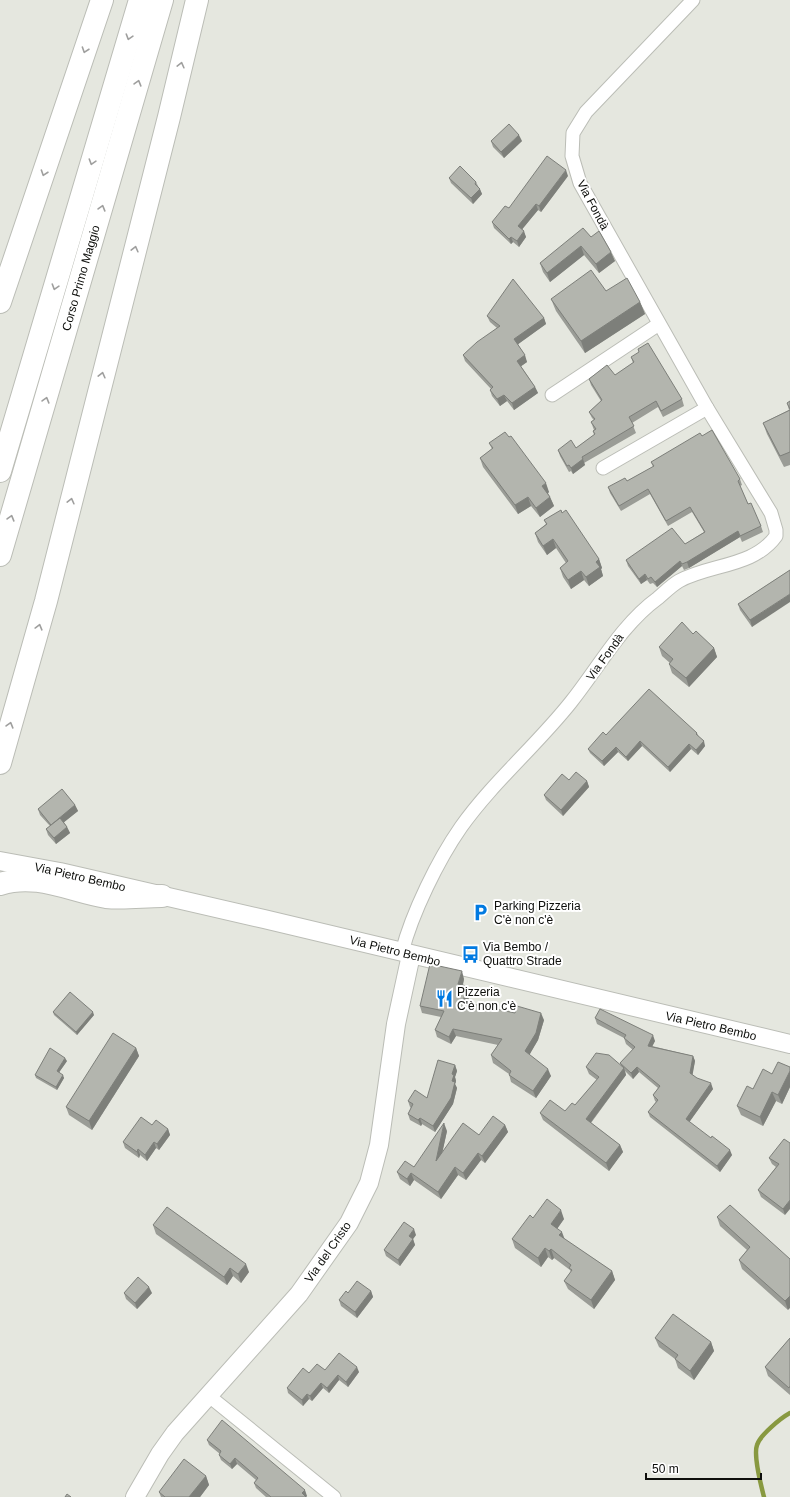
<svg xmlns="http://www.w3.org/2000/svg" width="790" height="1497" viewBox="0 0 790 1497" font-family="Arial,sans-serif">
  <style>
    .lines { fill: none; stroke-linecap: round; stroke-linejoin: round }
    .stream { stroke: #889940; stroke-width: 4.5 }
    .street-casing { stroke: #bbbdb6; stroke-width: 15 }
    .secondary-casing { stroke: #bbbdb6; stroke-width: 20 }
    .highway-casing { stroke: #bbbdb6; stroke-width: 24 }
    .street { stroke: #fff; stroke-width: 13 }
    .secondary { stroke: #fff; stroke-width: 18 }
    .highway { stroke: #fff; stroke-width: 22 }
    .wall { fill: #9a9c96 }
    .shaded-wall { fill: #7d7f7a }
    .building { fill: #b3b5ae; stroke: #7d7f7a }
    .oneway { stroke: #9f9f9e }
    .labels { text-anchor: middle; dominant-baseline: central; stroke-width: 4; stroke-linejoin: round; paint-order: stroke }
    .street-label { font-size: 12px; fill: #0e0f0c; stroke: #fff }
    .poi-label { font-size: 12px; fill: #0e0f0c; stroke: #fff; text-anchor: start }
  </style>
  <rect width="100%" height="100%" fill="#e5e7df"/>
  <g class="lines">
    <path class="stream" d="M764,1497C761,1485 753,1456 757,1445C760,1435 781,1418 790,1413"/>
    <defs>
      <g id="street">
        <path d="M552,395L659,324"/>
        <path d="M603,468L707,408"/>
        <path d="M402,952C412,913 438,860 461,827C493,782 537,745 571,702C599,667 621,625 658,598C665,592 672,585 679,581C710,564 754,567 776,536V530L771,513L707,408L580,183L572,156L573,133L586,112L693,0"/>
        <path d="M209,1396L334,1497"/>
      </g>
      <g id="secondary">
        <path d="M0,861L60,872L264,919L790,1044"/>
        <path d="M135,1497L160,1454L175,1433L299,1294L349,1223L369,1183L379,1145L396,1024L411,955"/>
      </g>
      <g id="highway">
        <path d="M0,302L102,0"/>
        <path d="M0,471L140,0"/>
        <path d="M0,555L162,0"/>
        <path d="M0,763L46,601L169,117L197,0"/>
        <path d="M0,884C37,872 70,891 106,897C124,899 144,896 162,896"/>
      </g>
    </defs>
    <use href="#street" class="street-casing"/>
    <use href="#secondary" class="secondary-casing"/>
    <use href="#highway" class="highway-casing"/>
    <use href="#street" class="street"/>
    <use href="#secondary" class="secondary"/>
    <use href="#highway" class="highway"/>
  </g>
  <g class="wall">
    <path d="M491,141H522L504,158L493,147Z"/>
    <path d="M568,176L541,212L538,210L522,229L526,237L519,247L513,242L511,244L494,228L492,222L509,208Z"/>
    <path d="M449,178L476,182L482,194L473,204L451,183Z"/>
    <path d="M591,237L615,261L599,273L584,255L550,282L543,272L540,263Z"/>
    <path d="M606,291L640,302L645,314L585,353L556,311L551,299Z"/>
    <path d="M487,316L544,318L546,324L518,344L527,362L521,366L535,387L538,393L514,410L507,401L500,406L492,396L490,390L491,389L465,361L463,355L497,328L490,322Z"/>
    <path d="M631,357L682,399L684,406L663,417L658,407L632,423L636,433L584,463L585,465L573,474L571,471L569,472L560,456L558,450L576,448L594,435L593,431L594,430L591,422L594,420L592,418L589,412L601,401L591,385L589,379L615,375L633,363Z"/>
    <path d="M790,401V465L784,467L767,434L763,423L789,410L787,403Z"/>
    <path d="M702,436L740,479L742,485L740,486L748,504L761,526L763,532L742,542L740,537L689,568L684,570L682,566L657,587L653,583L650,584L647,580L641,584L628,566L626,560L685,544L704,532L692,512L668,526L650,494L621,511L610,493L608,487L627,481L653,467L651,462Z"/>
    <path d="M489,443L549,492L548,493L550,497L554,506L540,517L531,506L518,514L483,467L480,458L492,449Z"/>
    <path d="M544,520L599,559L602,568L601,569L603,576L589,586L584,580L571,589L563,577L560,568L566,563L556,548L547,555L538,542L535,533L546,524Z"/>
    <path d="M790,570L752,627L740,610L738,604Z"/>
    <path d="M693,634L714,648L717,657L689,687L672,673L669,664L670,663L662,656L659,647Z"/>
    <path d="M697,733L699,737L705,746L698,755L691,749L670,772L642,746L628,761L618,752L604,766L590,753L588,749L606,735Z"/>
    <path d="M587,781L589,787L563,816L546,800L544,795Z"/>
    <path d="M75,805L78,811L64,822L67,827L70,833L56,844L48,835L46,829L50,826L40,815L38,809Z"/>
    <path d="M464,979L463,985L470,993L467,1003L544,1020L538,1040L529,1055L551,1076L536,1098L511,1082L509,1074L493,1063L491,1055L498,1045L456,1036L451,1044L437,1037L435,1030L441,1017L422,1013L420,1006Z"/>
    <path d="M53,1012L94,1015L77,1035L54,1015Z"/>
    <path d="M595,1018L655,1041L652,1046L693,1056L695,1061L692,1075L713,1089L689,1122L732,1155L720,1172L650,1117L648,1112L656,1102L655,1101L653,1095L658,1088L639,1072L633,1079L625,1071L626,1075L591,1123L620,1145L623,1152L609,1171L543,1120L540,1113L565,1111L575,1105L597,1080L589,1074L586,1067L621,1066L620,1063L633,1050L626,1044L624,1038L597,1024Z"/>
    <path d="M136,1048L139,1056L92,1130L69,1115L66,1107Z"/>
    <path d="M67,1061L59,1072L64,1078L57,1090L36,1078L35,1075Z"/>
    <path d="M455,1065L457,1071L455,1077L456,1081L455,1084L457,1088L453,1104L435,1132L422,1124L421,1126L410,1120L408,1114L411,1108L410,1107L408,1101L427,1098Z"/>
    <path d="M790,1067V1087L782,1104L776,1101L763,1126L741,1115L737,1106L753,1089L772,1074Z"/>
    <path d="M152,1125L168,1129L170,1135L159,1150L156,1148L147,1161L140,1155L139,1158L125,1148L123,1142Z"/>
    <path d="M505,1125L508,1132L485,1163L481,1160L466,1180L458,1175L441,1199L414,1180L410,1186L400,1179L397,1172L414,1167L447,1131L442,1153L479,1135Z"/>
    <path d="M790,1143L785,1215L761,1197L758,1190L776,1167L772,1164L769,1158Z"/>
    <path d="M717,1217L790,1259L788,1310L742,1269L739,1260L747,1250L720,1226Z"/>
    <path d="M533,1218L564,1219L557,1229L564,1239L612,1271L615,1280L594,1309L568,1289L564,1281L571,1272L570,1270L554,1258L552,1260L548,1257L541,1267L515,1248L512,1239Z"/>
    <path d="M153,1225L249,1272L241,1283L233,1276L227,1285L156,1234Z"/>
    <path d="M416,1235L413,1239L415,1245L400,1266L386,1256L384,1250Z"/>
    <path d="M371,1291L373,1297L357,1318L341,1306L339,1300L348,1293Z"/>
    <path d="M124,1293H152L137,1309L126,1299Z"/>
    <path d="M655,1338L711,1342L714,1351L694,1380L678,1368L675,1359L659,1347Z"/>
    <path d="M790,1338V1395L768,1376L765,1367Z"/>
    <path d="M325,1370L359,1372L348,1387L339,1380L329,1393L323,1388L312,1401L309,1399L303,1406L288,1393L287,1388L309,1373Z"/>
    <path d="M207,1440L307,1496L306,1497H266L256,1488L254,1483L256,1480L237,1464L232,1469L221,1460L219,1455L220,1454L209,1445Z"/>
    <path d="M206,1476L209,1485L200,1497H161L159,1492Z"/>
  </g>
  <g class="shaded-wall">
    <path d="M519,135L522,141L504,158L501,152Z"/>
    <path d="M566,170L568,176L541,212L539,206Z"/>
    <path d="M480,189L482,194L473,204L471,198Z"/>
    <path d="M536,204L538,210L520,232L518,226Z"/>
    <path d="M524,231L526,237L519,247L517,241Z"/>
    <path d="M511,237L513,242L511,244L509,239Z"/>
    <path d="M581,246L584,255L550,282L547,273Z"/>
    <path d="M611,252L615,261L599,273L596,264Z"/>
    <path d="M640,302L645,314L585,353L581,341Z"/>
    <path d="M544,318L546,324L517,345L514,339Z"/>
    <path d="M525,355L527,362L520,367L517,361Z"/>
    <path d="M535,387L538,393L514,410L512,403Z"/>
    <path d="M504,395L507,401L500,406L497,399Z"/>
    <path d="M583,459L585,465L573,474L571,468Z"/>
    <path d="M546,483L549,492L546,495L542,486Z"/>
    <path d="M528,497L531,506L518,514L515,505Z"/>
    <path d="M550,497L554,506L540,517L536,508Z"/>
    <path d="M738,531L740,537L689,568L687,562Z"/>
    <path d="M553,539L556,548L547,555L543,546Z"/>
    <path d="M599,559L602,568L601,569L603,576L589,586L586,577L596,562Z"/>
    <path d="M680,561L682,566L657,587L655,582Z"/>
    <path d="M581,571L584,580L571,589L568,580Z"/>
    <path d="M645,574L647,580L641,584L639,579Z"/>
    <path d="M790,594V602L752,627L750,620Z"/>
    <path d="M714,648L717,657L689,687L686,678Z"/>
    <path d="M640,741L642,746L628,761L626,757Z"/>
    <path d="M704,741L705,746L698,755L696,750Z"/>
    <path d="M689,744L691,749L670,772L668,767Z"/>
    <path d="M616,747L618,752L604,766L602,761Z"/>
    <path d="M587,781L589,787L563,816L561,810Z"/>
    <path d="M75,805L78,811L53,831L51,825Z"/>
    <path d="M67,827L70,833L56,844L54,838Z"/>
    <path d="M462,971L464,979L461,992L458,984Z"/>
    <path d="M467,986L470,993L466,1009L463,1002Z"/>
    <path d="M93,1012L94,1015L77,1035L76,1032Z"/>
    <path d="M541,1013L544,1020L538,1040L527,1059L525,1051Z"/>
    <path d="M453,1029L456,1036L451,1044L449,1037Z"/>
    <path d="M653,1035L655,1041L650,1051L648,1046Z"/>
    <path d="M136,1048L139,1056L92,1130L89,1121Z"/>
    <path d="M693,1056L695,1061L692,1078L690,1073Z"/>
    <path d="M65,1058L67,1061L58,1074L57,1071Z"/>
    <path d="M455,1065L457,1071L455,1077L456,1081L455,1084L457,1088L453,1104L435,1132L433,1126L452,1081V1074Z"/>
    <path d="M637,1067L639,1072L633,1079L631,1073Z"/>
    <path d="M624,1068L626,1075L588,1126L586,1119Z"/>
    <path d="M548,1069L551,1076L536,1098L533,1091Z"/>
    <path d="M790,1071V1087L782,1104L778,1095Z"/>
    <path d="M63,1075L64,1078L57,1090L56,1087Z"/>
    <path d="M711,1083L713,1089L688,1124L686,1119Z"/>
    <path d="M772,1092L776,1101L763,1126L760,1117Z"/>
    <path d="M420,1118L422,1124L421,1126L418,1120Z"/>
    <path d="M444,1123L447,1131L439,1168L436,1161Z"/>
    <path d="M505,1125L508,1132L485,1163L482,1156Z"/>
    <path d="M168,1129L170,1135L159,1150L157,1144Z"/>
    <path d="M154,1142L156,1148L147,1161L145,1155Z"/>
    <path d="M620,1145L623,1152L609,1171L606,1163Z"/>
    <path d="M138,1149L140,1155L139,1158L137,1152Z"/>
    <path d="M730,1150L732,1155L720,1172L717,1166Z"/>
    <path d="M478,1153L481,1160L466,1180L463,1173Z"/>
    <path d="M455,1167L458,1175L441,1199L438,1192Z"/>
    <path d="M411,1173L414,1180L410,1186L407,1179Z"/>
    <path d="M790,1200V1209L785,1215L783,1209Z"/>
    <path d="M561,1210L564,1219L554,1233L551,1224Z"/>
    <path d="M414,1229L416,1235L413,1239L415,1245L400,1266L398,1260L409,1236Z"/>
    <path d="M562,1232L565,1240L559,1235Z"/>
    <path d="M545,1248L548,1257L541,1267L538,1258Z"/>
    <path d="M551,1249L554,1258L552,1260L549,1251Z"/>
    <path d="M246,1264L249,1272L241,1283L238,1274Z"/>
    <path d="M230,1268L233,1276L227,1285L224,1277Z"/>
    <path d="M612,1271L615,1280L594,1309L591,1300Z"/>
    <path d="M149,1287L152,1293L137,1309L135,1303Z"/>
    <path d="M371,1291L373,1297L357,1318L355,1312Z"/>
    <path d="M790,1296V1308L788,1310L785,1301Z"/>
    <path d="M711,1342L714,1351L694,1380L690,1371Z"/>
    <path d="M357,1367L359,1372L348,1387L346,1382Z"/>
    <path d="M338,1375L339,1380L329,1393L327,1388Z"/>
    <path d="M321,1383L323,1388L312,1401L310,1396Z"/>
    <path d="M307,1394L309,1399L303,1406L302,1400Z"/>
    <path d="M235,1458L237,1464L232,1469L230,1464Z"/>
    <path d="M206,1476L209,1485L200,1497H189Z"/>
    <path d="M305,1490L307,1496L306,1497L302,1493Z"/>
  </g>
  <g class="building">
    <path d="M509,124L519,135L501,152L491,141Z"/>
    <path d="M547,156L566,170L539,206L536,204L518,226L524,231L517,241L511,237L509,239L492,222L505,206L509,208Z"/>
    <path d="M460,166L476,182L475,184L480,189L471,198L449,178Z"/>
    <path d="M583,228L591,237L599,231L611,252L596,264L581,246L547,273L540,263Z"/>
    <path d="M591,270L606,291L627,278L640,302L581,341L551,299Z"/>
    <path d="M513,279L544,318L514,339L525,355L517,361L535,387L512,403L504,395L497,399L490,390L493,387L463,355L477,342L500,326L487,316Z"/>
    <path d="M648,343L682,399L661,411L656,401L629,417L634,426L582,457L583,459L571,468L569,465L567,466L558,450L571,440L576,448L595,434L593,431L596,429L591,422L595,419L589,412L602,400L589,379L607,365L615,375L634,362L631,357L639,352L638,349Z"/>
    <path d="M790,401V409L787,403Z"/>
    <path d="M790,410V452L780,456L763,423Z"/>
    <path d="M712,430L740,479L738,481L748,504L751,503L761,526L740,536L738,531L687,562L682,564L680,561L655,582L651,577L648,579L645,574L639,579L626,560L672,528L685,544L705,532L690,507L666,521L648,489L619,506L608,487L625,478L627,481L654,466L651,462L700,433L702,436Z"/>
    <path d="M505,432L509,437L511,436L546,483L542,486L550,497L536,508L528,497L515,505L480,458L493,448L489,443Z"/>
    <path d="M561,510L562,513L566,510L599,559L596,562L600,567L586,577L581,571L568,580L560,568L568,561L553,539L543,546L535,533L547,524L544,520Z"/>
    <path d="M790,570V594L750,620L738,604Z"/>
    <path d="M682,622L693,634L696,631L714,648L686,678L669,664L673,659L659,647Z"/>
    <path d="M649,689L697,733L696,734L704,741L696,750L689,744L668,767L640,741L626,757L616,747L602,761L588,749L603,732L606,735Z"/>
    <path d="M576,772L587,781L561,810L544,795L562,774L569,780Z"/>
    <path d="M62,789L75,805L51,825L38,809Z"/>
    <path d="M60,818L67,827L54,838L46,829Z"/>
    <path d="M430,964L462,971L458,984L467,986L463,1002L515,1013L517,1006L541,1013L536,1033L525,1051L548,1069L533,1091L509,1075L511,1071L491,1055L502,1039L453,1029L449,1037L435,1030L444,1011L420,1006Z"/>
    <path d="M70,992L93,1012L76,1032L53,1012Z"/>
    <path d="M600,1009L653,1035L648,1046L693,1056L690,1073L697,1078L711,1083L686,1119L711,1138L712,1136L730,1150L717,1166L648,1112L658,1100L653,1095L660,1086L637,1067L631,1073L620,1063L635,1047L624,1038L626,1035L595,1018Z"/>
    <path d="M113,1033L136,1048L89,1121L66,1107Z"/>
    <path d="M50,1048L65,1058L57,1071L63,1075L56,1087L35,1075Z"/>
    <path d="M596,1053L609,1055L624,1068L586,1119L620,1145L606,1163L540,1113L550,1100L565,1111L572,1103L575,1105L599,1077L586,1067Z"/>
    <path d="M438,1060L455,1065L452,1074L454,1075L452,1081L455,1082L451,1098L433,1126L420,1118L418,1120L408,1114L413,1104L408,1101L415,1090L427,1098Z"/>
    <path d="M778,1062L790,1067V1071L778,1095L772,1092L760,1117L737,1106L747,1086L753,1089L763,1069L772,1074Z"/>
    <path d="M493,1116L505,1125L482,1156L478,1153L463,1173L455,1167L438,1192L411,1173L407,1179L397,1172L405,1161L414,1167L444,1123L436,1161L463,1123L479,1135Z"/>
    <path d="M141,1117L152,1125L156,1120L168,1129L157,1144L154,1142L145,1155L138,1149L137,1152L123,1142Z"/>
    <path d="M784,1139L790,1143V1200L783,1209L758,1190L779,1164L769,1158Z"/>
    <path d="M547,1199L561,1210L551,1224L562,1232L559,1235L612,1271L591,1300L564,1281L572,1270L569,1268L571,1265L551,1249L549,1251L545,1248L538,1258L512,1239L530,1215L533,1218Z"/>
    <path d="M730,1205L790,1259V1296L785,1301L739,1260L750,1247L717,1217Z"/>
    <path d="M167,1207L246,1264L238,1274L230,1268L224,1277L153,1225Z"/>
    <path d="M404,1222L414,1229L409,1236L413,1239L398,1260L384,1250Z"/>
    <path d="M138,1277L149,1287L135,1303L124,1293Z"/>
    <path d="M357,1281L371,1291L355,1312L339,1300L346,1291L348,1293Z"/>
    <path d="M673,1314L711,1342L690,1371L675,1359L678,1355L655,1338Z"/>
    <path d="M790,1338V1386L789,1388L765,1367Z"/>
    <path d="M339,1353L357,1367L346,1382L338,1375L327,1388L321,1383L310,1396L307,1394L302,1400L287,1388L303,1368L309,1373L317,1364L325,1370Z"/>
    <path d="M222,1420L305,1490L302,1493L306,1497H271L254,1483L258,1478L235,1458L230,1464L219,1455L221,1451L207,1440Z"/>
    <path d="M184,1459L206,1476L189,1497H165L159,1492Z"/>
    <path d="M67,1494L71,1497H65Z"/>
  </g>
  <defs><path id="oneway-chevron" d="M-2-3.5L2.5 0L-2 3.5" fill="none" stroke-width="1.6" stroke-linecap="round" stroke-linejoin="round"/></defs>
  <g class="oneway">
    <use href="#oneway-chevron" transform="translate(129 37) rotate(107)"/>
    <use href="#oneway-chevron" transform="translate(85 50) rotate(109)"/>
    <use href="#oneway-chevron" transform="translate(181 65) rotate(-76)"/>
    <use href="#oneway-chevron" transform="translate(138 83) rotate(-74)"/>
    <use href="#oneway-chevron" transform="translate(92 162) rotate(107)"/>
    <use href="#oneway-chevron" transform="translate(44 173) rotate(109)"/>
    <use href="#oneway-chevron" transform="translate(102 208) rotate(-74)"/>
    <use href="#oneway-chevron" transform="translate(135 249) rotate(-76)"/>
    <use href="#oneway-chevron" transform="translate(55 287) rotate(107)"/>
    <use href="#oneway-chevron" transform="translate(102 375) rotate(-76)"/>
    <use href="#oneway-chevron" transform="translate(46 400) rotate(-74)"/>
    <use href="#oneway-chevron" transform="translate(71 501) rotate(-76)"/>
    <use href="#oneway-chevron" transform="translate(11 518) rotate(-74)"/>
    <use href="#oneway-chevron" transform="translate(39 627) rotate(-75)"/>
    <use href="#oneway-chevron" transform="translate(10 725) rotate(-74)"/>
  </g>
  <defs>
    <symbol id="parking-bare" viewBox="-9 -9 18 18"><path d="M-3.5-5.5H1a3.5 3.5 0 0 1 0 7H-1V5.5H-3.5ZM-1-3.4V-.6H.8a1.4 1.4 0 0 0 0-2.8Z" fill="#017ae1" stroke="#fff" stroke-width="2.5" paint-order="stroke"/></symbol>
    <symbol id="bus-bare" viewBox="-9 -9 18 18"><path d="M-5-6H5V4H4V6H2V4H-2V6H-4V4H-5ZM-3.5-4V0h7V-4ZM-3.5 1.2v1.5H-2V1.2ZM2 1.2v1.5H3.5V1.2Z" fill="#017ae1" stroke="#fff" stroke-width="2.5" paint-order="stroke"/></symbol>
    <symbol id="restaurant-bare" viewBox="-9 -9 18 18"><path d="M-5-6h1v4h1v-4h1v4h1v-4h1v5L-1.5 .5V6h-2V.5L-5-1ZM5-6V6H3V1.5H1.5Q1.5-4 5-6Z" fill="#017ae1" stroke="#fff" stroke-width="2.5" paint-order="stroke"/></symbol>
  </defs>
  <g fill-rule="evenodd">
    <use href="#parking-bare" x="468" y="900" width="25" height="25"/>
    <use href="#bus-bare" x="458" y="942" width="25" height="25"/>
    <use href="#restaurant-bare" x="432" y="986" width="25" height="25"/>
  </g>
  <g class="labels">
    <g class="street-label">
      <text transform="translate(593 205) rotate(62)">Via Fondà</text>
      <text transform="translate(81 278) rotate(-74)">Corso Primo Maggio</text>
      <text transform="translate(605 657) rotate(-54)">Via Fondà</text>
      <text transform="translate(80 877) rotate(13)">Via Pietro Bembo</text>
      <text transform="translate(395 951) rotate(14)">Via Pietro Bembo</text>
      <text transform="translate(711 1026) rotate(13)">Via Pietro Bembo</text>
      <text transform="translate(328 1252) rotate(-55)">Via del Cristo</text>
    </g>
    <g class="poi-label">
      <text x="494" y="906">Parking Pizzeria<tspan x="494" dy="14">C'è non c'è</tspan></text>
      <text x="483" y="947">Via Bembo /<tspan x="483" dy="14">Quattro Strade</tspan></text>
      <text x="457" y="992">Pizzeria<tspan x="457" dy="14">C'è non c'è</tspan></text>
    </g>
  </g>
  <path d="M646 1473v6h115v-6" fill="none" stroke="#0e0f0c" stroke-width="2"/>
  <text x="652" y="1473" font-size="12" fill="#0e0f0c" stroke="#ffffff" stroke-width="3" paint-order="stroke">50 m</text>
</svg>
